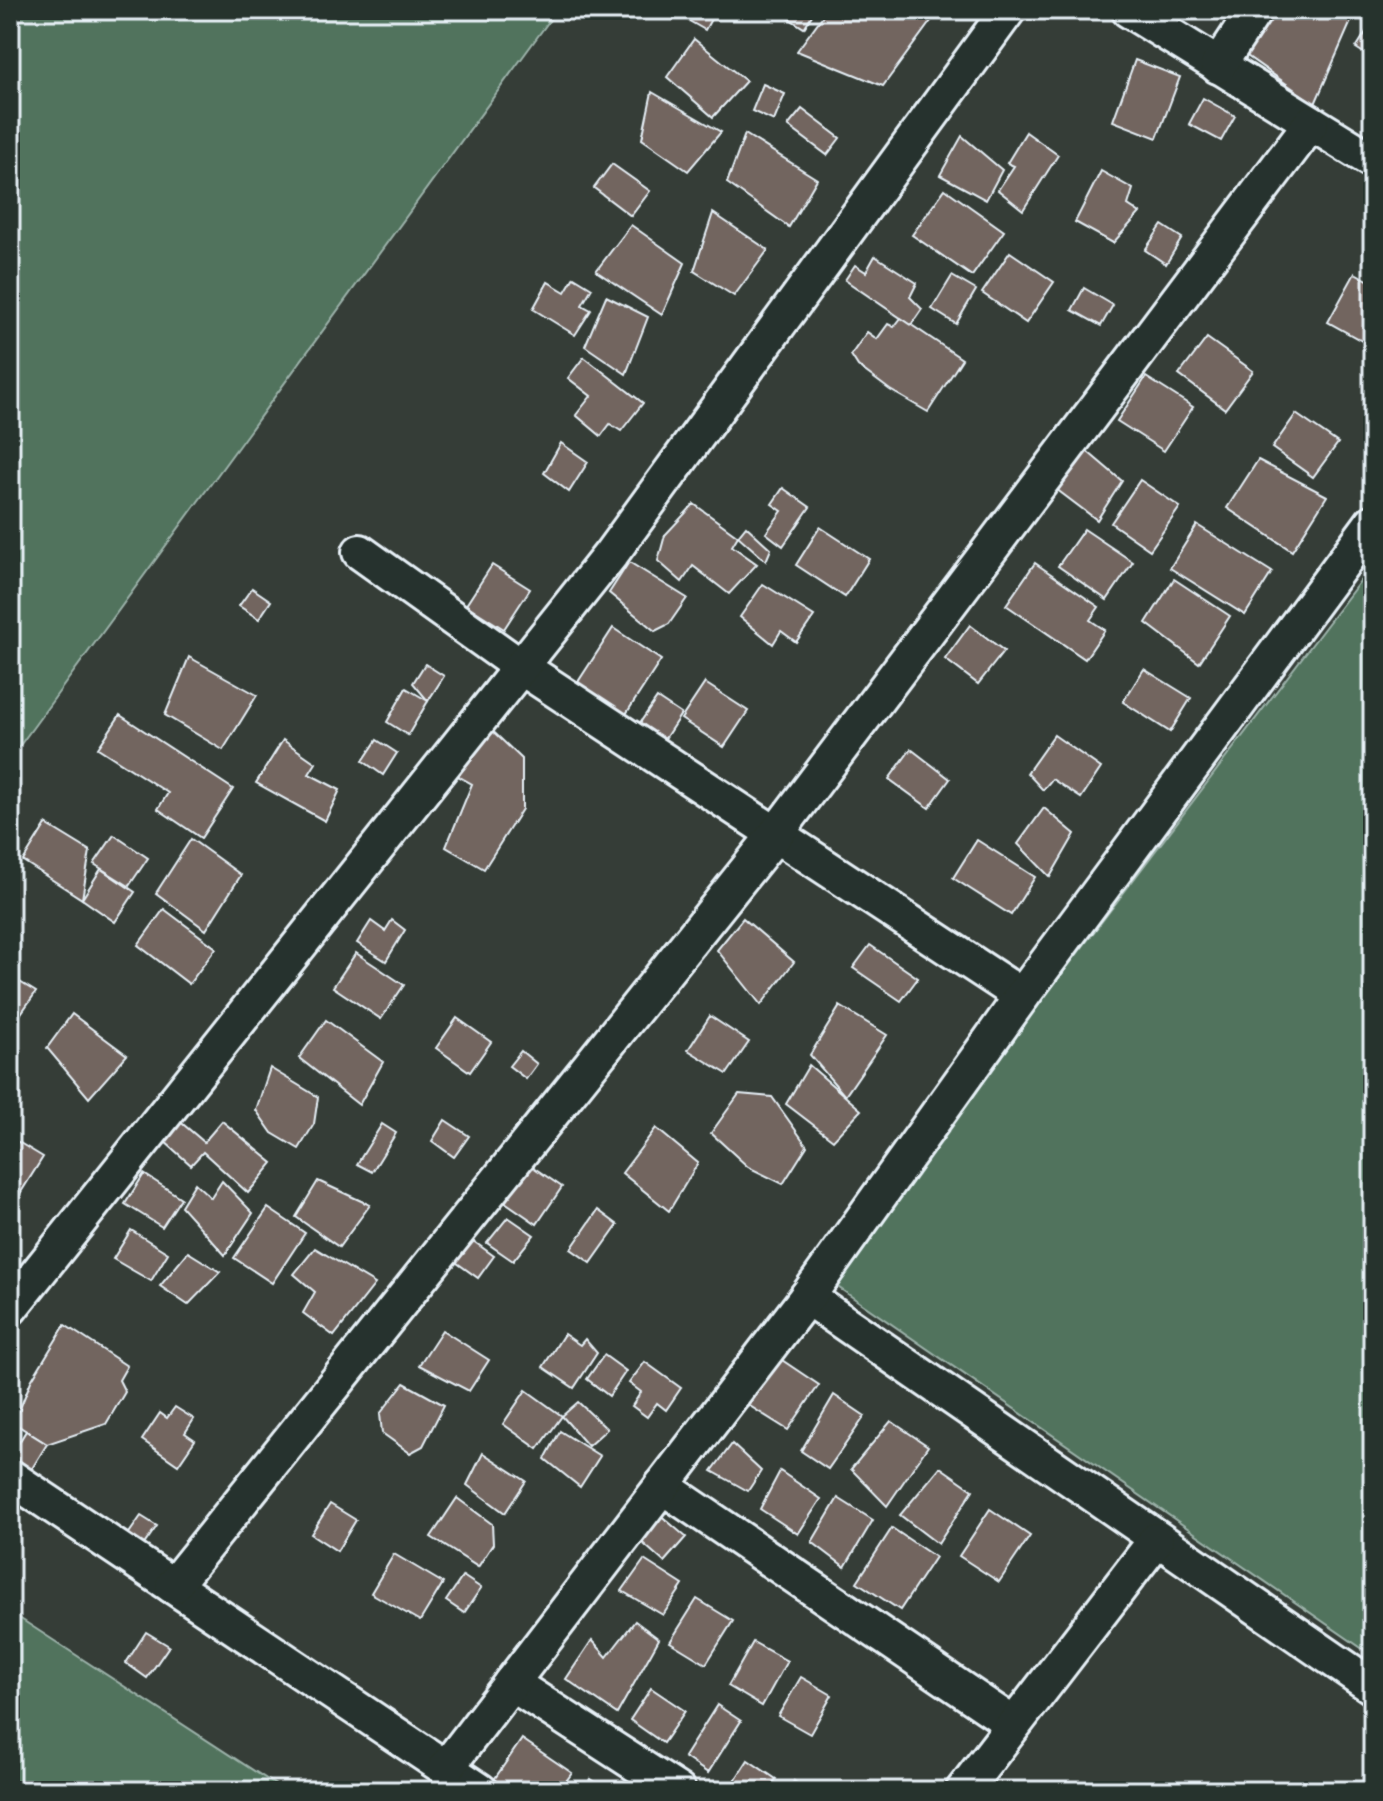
<svg xmlns="http://www.w3.org/2000/svg" width="1383" height="1801" viewBox="0 0 1383 1801" font-family="'Playpen Sans',sans-serif">
  <style>
    .green { fill: #51735d; stroke: #9cb2aa; stroke-width: 2 }
    .building { fill: #72655f; stroke: #e8f1f8; stroke-width: 2 }
    .lines { fill: none; stroke-linecap: round; stroke-linejoin: round }
    .minor-casing { stroke: #e8f1f8; stroke-width: 40 }
    .minor { stroke: #26332d; stroke-width: 34 }
  </style>
  <rect width="100%" height="100%" fill="#353d37"/>
  <filter id="ink" filterUnits="userSpaceOnUse"><feTurbulence type="fractalNoise" baseFrequency=".0125" numOctaves="2"/><feDisplacementMap in="SourceGraphic" scale="16" xChannelSelector="R" yChannelSelector="G"/><feConvolveMatrix kernelMatrix="1 2 1 2 8 2 1 2 1" color-interpolation-filters="sRGB"/></filter>
  <g filter="url(#ink)">
    <g class="green">
      <path d="M10,10H557L10,759Z"/>
      <path d="M1373,564V1078L1368,1094L1373,1194V1656L829,1281Z"/>
      <path d="M10,1612L285,1791H10Z"/>
    </g>
    <g class="building">
      <path d="M680,10H716L705,30L677,14Z"/>
      <path d="M776,10H815L804,28Z"/>
      <path d="M827,10H939L883,86L797,51Z"/>
      <path d="M1266,10H1356L1315,104L1237,49Z"/>
      <path d="M1373,21V59L1356,48Z"/>
      <path d="M694,39L746,81L713,117L667,77Z"/>
      <path d="M1135,60L1180,77L1157,138L1113,121Z"/>
      <path d="M763,84L785,94L774,121L752,111Z"/>
      <path d="M652,92L721,132L688,171L642,139Z"/>
      <path d="M1203,98L1235,116L1221,141L1189,124Z"/>
      <path d="M802,109L840,138L827,155L788,126Z"/>
      <path d="M1026,132L1058,155L1023,210L998,190L1014,166L1007,163Z"/>
      <path d="M745,134L817,179L789,227L727,183Z"/>
      <path d="M962,136L1002,170L986,200L940,175Z"/>
      <path d="M612,164L650,191L631,216L594,188Z"/>
      <path d="M1101,171L1133,189L1128,205L1140,213L1113,243L1075,222Z"/>
      <path d="M945,189L1004,231L972,276L912,235Z"/>
      <path d="M713,213L768,250L734,296L694,271Z"/>
      <path d="M631,225L685,263L662,315L596,271Z"/>
      <path d="M1162,225L1182,238L1166,264L1145,250Z"/>
      <path d="M1010,252L1054,282L1026,323L982,293Z"/>
      <path d="M875,256L917,283L910,297L922,309L911,325L845,280L855,265L866,272Z"/>
      <path d="M1355,273L1373,283V347L1328,322Z"/>
      <path d="M952,276L976,290L956,324L932,309Z"/>
      <path d="M574,277L592,288L582,305L591,310L575,335L533,309L548,282L565,292Z"/>
      <path d="M1084,288L1113,305L1101,326L1072,310Z"/>
      <path d="M606,296L648,317L626,374L585,346Z"/>
      <path d="M901,318L962,359L928,412L890,390L858,366L851,355L867,332L877,339L888,324L894,327Z"/>
      <path d="M1207,338L1253,371L1225,409L1179,375Z"/>
      <path d="M584,357L643,403L621,431L610,424L601,436L576,415L591,396L568,378Z"/>
      <path d="M1146,377L1193,407L1164,451L1117,421Z"/>
      <path d="M1296,414L1338,443L1313,477L1272,448Z"/>
      <path d="M561,443L588,462L569,492L544,473Z"/>
      <path d="M1082,447L1122,481L1097,520L1056,489Z"/>
      <path d="M1258,460L1327,496L1292,551L1227,508Z"/>
      <path d="M1140,480L1180,507L1150,550L1111,523Z"/>
      <path d="M783,488L810,507L783,546L766,533L782,511L772,504Z"/>
      <path d="M694,504L738,536L732,546L757,564L729,594L693,566L682,582L658,561L665,535Z"/>
      <path d="M1197,525L1272,572L1245,615L1170,568Z"/>
      <path d="M746,526L771,549L766,561L738,536Z"/>
      <path d="M820,527L869,559L845,597L796,565Z"/>
      <path d="M1084,529L1133,562L1107,600L1058,566Z"/>
      <path d="M629,562L687,598L669,624L655,631L609,593Z"/>
      <path d="M1035,563L1099,607L1090,620L1105,630L1085,659L1006,605Z"/>
      <path d="M492,565L530,589L504,629L466,605Z"/>
      <path d="M1174,579L1230,616L1199,663L1146,623Z"/>
      <path d="M763,584L814,616L796,642L781,631L773,644L740,617Z"/>
      <path d="M252,588L271,601L259,619L239,606Z"/>
      <path d="M970,625L1004,651L978,684L945,659Z"/>
      <path d="M613,628L661,660L624,717L576,685Z"/>
      <path d="M189,657L257,695L223,750L165,715Z"/>
      <path d="M425,664L444,676L428,701L413,683Z"/>
      <path d="M1144,669L1191,698L1170,732L1123,702Z"/>
      <path d="M705,683L748,711L724,747L681,719Z"/>
      <path d="M406,688L428,701L408,735L387,722Z"/>
      <path d="M657,698L681,714L660,746L635,730Z"/>
      <path d="M120,715L233,789L201,838L158,809L168,793L98,748Z"/>
      <path d="M484,723L522,759V809L484,869L446,847L472,784L449,771Z"/>
      <path d="M1054,735L1101,768L1081,798L1052,779L1043,790L1027,773Z"/>
      <path d="M283,740L316,763L309,774L340,790L325,821L256,783Z"/>
      <path d="M377,740L397,753L383,775L363,761Z"/>
      <path d="M911,749L950,779L929,808L889,779Z"/>
      <path d="M1044,808L1075,834L1050,877L1018,844Z"/>
      <path d="M46,824L90,851L82,899L23,861Z"/>
      <path d="M114,835L148,858L129,886L94,864Z"/>
      <path d="M191,839L241,875L206,930L156,893Z"/>
      <path d="M977,840L1035,877L1011,915L953,878Z"/>
      <path d="M101,869L135,892L115,922L82,899Z"/>
      <path d="M164,909L216,948L189,984L138,945Z"/>
      <path d="M743,918L794,962L761,1005L717,950Z"/>
      <path d="M392,920L405,930L386,961L357,943L371,921L385,931Z"/>
      <path d="M870,945L918,978L901,1001L853,968Z"/>
      <path d="M356,953L404,985L381,1019L333,987Z"/>
      <path d="M10,976L36,992L10,1029Z"/>
      <path d="M840,1006L887,1035L845,1096L810,1055Z"/>
      <path d="M72,1014L127,1055L89,1098L47,1048Z"/>
      <path d="M710,1016L749,1042L727,1074L688,1050Z"/>
      <path d="M457,1018L491,1042L470,1072L436,1048Z"/>
      <path d="M326,1020L383,1062L359,1105L299,1058Z"/>
      <path d="M521,1051L537,1064L526,1079L509,1066Z"/>
      <path d="M809,1065L861,1110L833,1140L786,1104Z"/>
      <path d="M270,1068L318,1097L314,1124L299,1149L272,1133L256,1110Z"/>
      <path d="M739,1094L772,1097L807,1146L783,1184L748,1167L711,1133Z"/>
      <path d="M177,1119L204,1142L222,1121L273,1163L248,1193L203,1152L191,1165L164,1141Z"/>
      <path d="M445,1120L469,1136L454,1157L432,1141Z"/>
      <path d="M382,1124L396,1133L372,1172L357,1164Z"/>
      <path d="M656,1128L698,1163L669,1211L622,1173Z"/>
      <path d="M10,1137L43,1157L16,1200L10,1196Z"/>
      <path d="M530,1165L562,1187L537,1224L505,1202Z"/>
      <path d="M144,1174L181,1198L162,1227L125,1204Z"/>
      <path d="M222,1181L253,1213L225,1255L181,1206L195,1183L211,1198Z"/>
      <path d="M318,1181L370,1205L339,1247L296,1217Z"/>
      <path d="M268,1208L305,1233L272,1283L234,1258Z"/>
      <path d="M598,1210L618,1225L591,1263L571,1249Z"/>
      <path d="M508,1217L534,1235L513,1261L487,1243Z"/>
      <path d="M131,1230L168,1253L151,1281L113,1259Z"/>
      <path d="M469,1238L494,1256L478,1278L453,1260Z"/>
      <path d="M315,1248L375,1284L334,1336L303,1313L315,1292L294,1274Z"/>
      <path d="M188,1252L220,1272L188,1305L160,1286Z"/>
      <path d="M65,1325L127,1366L119,1380L125,1392L106,1424L47,1444L14,1423L31,1381Z"/>
      <path d="M442,1330L489,1360L469,1391L419,1365Z"/>
      <path d="M564,1334L580,1345L585,1339L597,1353L574,1388L543,1367Z"/>
      <path d="M770,1352L819,1385L788,1430L737,1398Z"/>
      <path d="M604,1355L626,1371L609,1396L587,1379Z"/>
      <path d="M645,1362L681,1388L666,1410L657,1403L647,1417L632,1406L641,1392L629,1383Z"/>
      <path d="M404,1383L444,1405L423,1446L410,1453L382,1433L380,1414Z"/>
      <path d="M526,1390L562,1416L538,1449L503,1424Z"/>
      <path d="M834,1395L865,1416L828,1469L801,1451Z"/>
      <path d="M578,1402L607,1429L588,1446L562,1416Z"/>
      <path d="M175,1407L194,1419L185,1433L195,1440L178,1465L142,1440L160,1413L167,1418Z"/>
      <path d="M891,1421L928,1446L887,1506L851,1469Z"/>
      <path d="M26,1431L47,1444L25,1480L10,1471V1457Z"/>
      <path d="M560,1431L600,1456L580,1487L545,1459Z"/>
      <path d="M732,1444L761,1471L748,1491L712,1471Z"/>
      <path d="M483,1453L526,1481L505,1513L467,1485Z"/>
      <path d="M940,1467L973,1490L938,1544L900,1515Z"/>
      <path d="M780,1471L821,1499L798,1534L760,1509Z"/>
      <path d="M457,1498L492,1524L493,1544L478,1567L431,1537Z"/>
      <path d="M838,1498L873,1520L845,1567L812,1542Z"/>
      <path d="M330,1504L356,1520L337,1551L311,1534Z"/>
      <path d="M990,1509L1030,1536L999,1582L959,1556Z"/>
      <path d="M658,1513L686,1537L664,1562L637,1538Z"/>
      <path d="M141,1516L157,1526L138,1553L123,1542Z"/>
      <path d="M892,1528L935,1557L900,1610L857,1582Z"/>
      <path d="M394,1554L443,1583L420,1621L371,1593Z"/>
      <path d="M644,1560L683,1585L663,1615L622,1591Z"/>
      <path d="M463,1576L481,1588L464,1613L446,1601Z"/>
      <path d="M697,1599L733,1621L706,1664L670,1642Z"/>
      <path d="M635,1621L659,1639L617,1714L566,1679L592,1640L607,1657Z"/>
      <path d="M146,1632L169,1646L147,1678L126,1663Z"/>
      <path d="M753,1642L787,1661L762,1706L728,1686Z"/>
      <path d="M801,1677L832,1695L810,1734L778,1716Z"/>
      <path d="M651,1688L685,1711L663,1743L630,1720Z"/>
      <path d="M717,1705L741,1721L708,1773L684,1757Z"/>
      <path d="M522,1739L572,1773L559,1791H501L491,1784Z"/>
      <path d="M748,1760L776,1779L768,1791H728Z"/>
      <path d="M591,1779L609,1791H583Z"/>
      <path d="M794,1781L808,1790V1791H788Z"/>
    </g>
    <g class="lines">
      <defs>
        <g id="minor">
          <path d="M1129,10L1373,161"/>
          <path d="M1218,66L1255,10"/>
          <path d="M360,552L521,667L1022,996"/>
          <path d="M807,1297L1373,1687"/>
          <path d="M10,1308L611,554L1008,10"/>
          <path d="M10,1477L480,1791"/>
          <path d="M662,1486L1013,1724"/>
          <path d="M173,1586L775,835L1311,123"/>
          <path d="M511,1683L678,1791"/>
          <path d="M446,1768L807,1297L1022,996L1373,522"/>
          <path d="M963,1791L1156,1540"/>
        </g>
      </defs>
      <use href="#minor" class="minor-casing"/>
      <use href="#minor" class="minor"/>
    </g>
  </g>
  <rect width="1383" height="1801" fill="none" stroke="#26332d" stroke-width="40"/>
  <rect x="20" y="20" width="1343" height="1761" fill="none" stroke="#e8f1f8" stroke-width="3" filter="url(#ink)"/>
</svg>
